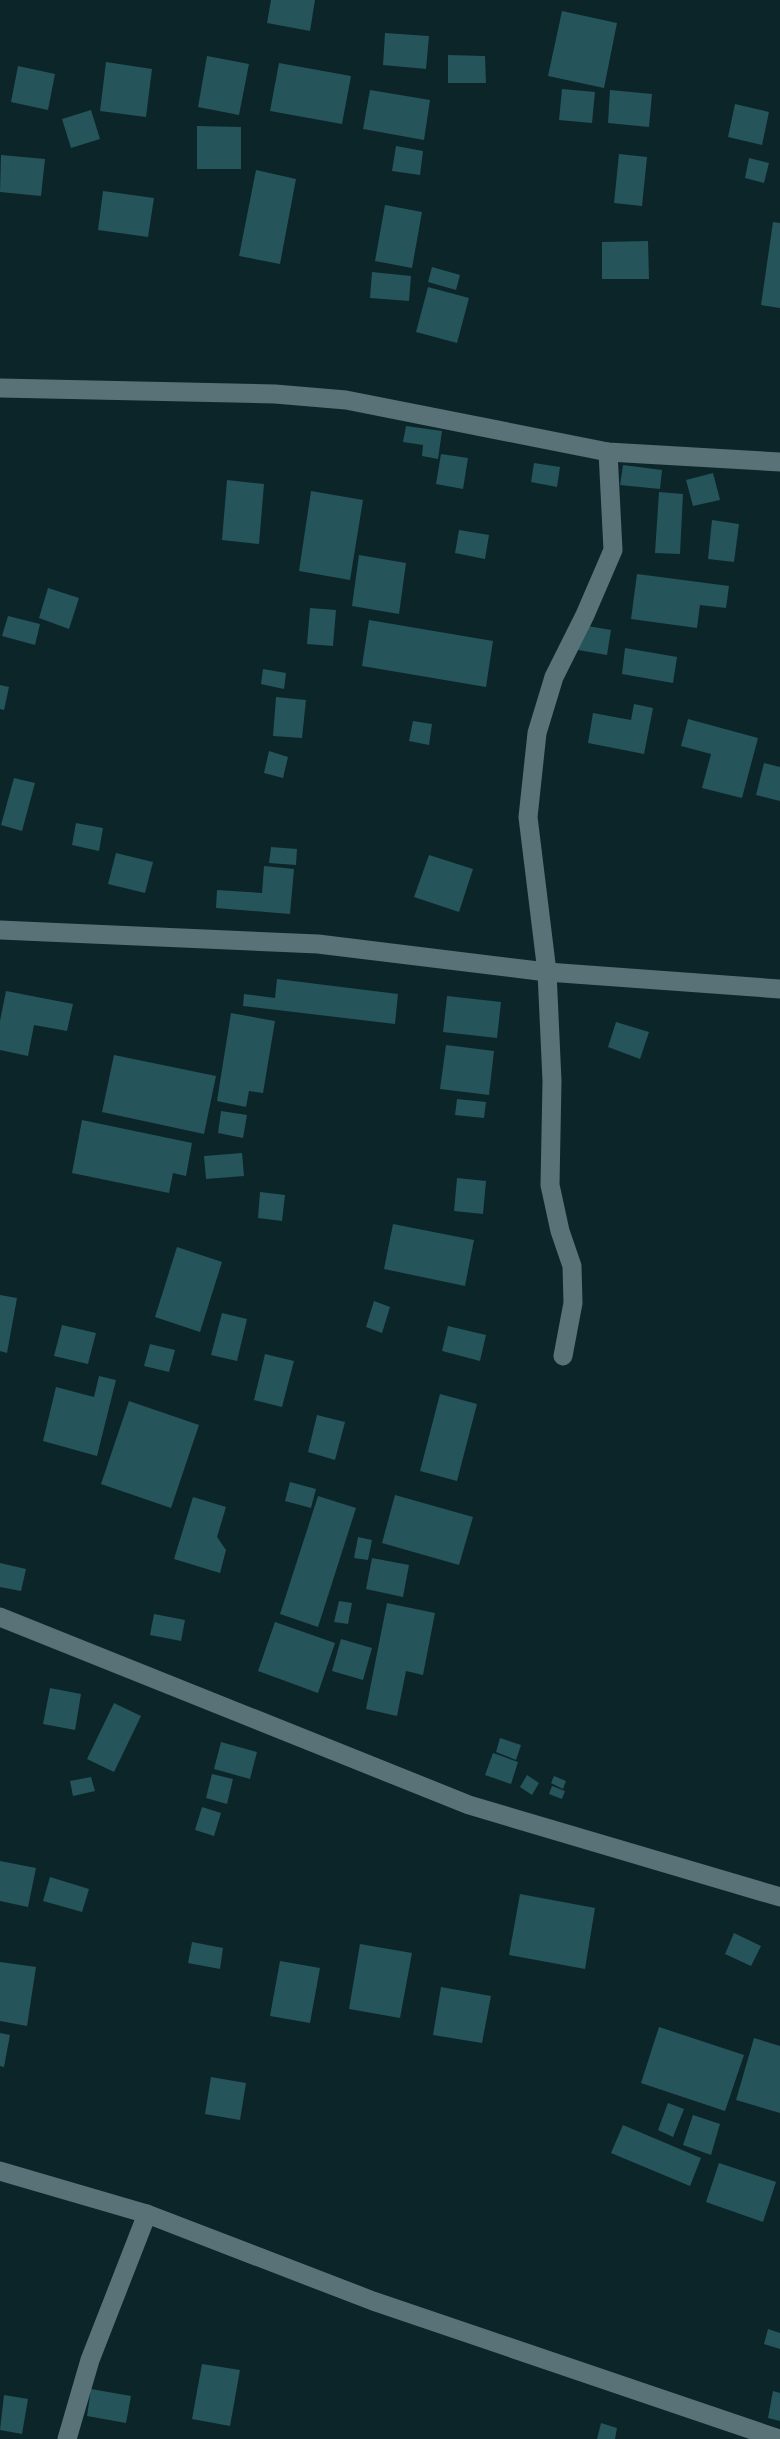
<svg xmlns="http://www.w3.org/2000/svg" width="780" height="2439" viewBox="0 0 780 2439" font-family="Manrope,sans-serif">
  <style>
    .building { fill: #25545b }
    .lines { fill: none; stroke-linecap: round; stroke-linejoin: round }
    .minor { stroke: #587277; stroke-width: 19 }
  </style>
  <rect width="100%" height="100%" fill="#0c2529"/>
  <g class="building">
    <path d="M271,0H315L310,31L267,23Z"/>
    <path d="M562,11L617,23L604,88L548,76Z"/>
    <path d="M385,33L429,36L426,69L383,65Z"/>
    <path d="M448,55L485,56L486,83H448Z"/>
    <path d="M207,56L249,64L239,115L198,107Z"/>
    <path d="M106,62L152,69L146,117L100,111Z"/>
    <path d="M279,63L351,76L342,124L270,111Z"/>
    <path d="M18,66L55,74L48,110L11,102Z"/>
    <path d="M562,89L595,92L592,123L559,120Z"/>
    <path d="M370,90L430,100L424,140L363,129Z"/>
    <path d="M610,90L652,94L649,127L608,123Z"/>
    <path d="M735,104L769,112L762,145L728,137Z"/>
    <path d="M91,110L100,139L71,148L62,119Z"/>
    <path d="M197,126L241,127V169H197Z"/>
    <path d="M396,146L423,151L420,175L392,171Z"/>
    <path d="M619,154L647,157L642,206L614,203Z"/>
    <path d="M1,155L45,159L41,196L0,192Z"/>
    <path d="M749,158L769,163L764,183L745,178Z"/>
    <path d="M256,170L296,179L280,264L239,256Z"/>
    <path d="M103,191L154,198L148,237L98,230Z"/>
    <path d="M385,205L422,212L412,268L375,261Z"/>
    <path d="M773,222L780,223V308L761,305Z"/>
    <path d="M648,241L649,279H602V242Z"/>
    <path d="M432,267L460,275L456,290L428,282Z"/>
    <path d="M372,272L411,276L409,301L370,298Z"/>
    <path d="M428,287L469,298L457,343L416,332Z"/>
    <path d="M406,426L442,431L438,459L422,456L423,445L403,442Z"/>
    <path d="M441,454L468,458L463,489L436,484Z"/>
    <path d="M534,463L560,467L557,487L531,482Z"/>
    <path d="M623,465L662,470L660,489L620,485Z"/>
    <path d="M713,473L720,500L693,506L686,480Z"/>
    <path d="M227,480L264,484L259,544L222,540Z"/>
    <path d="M311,491L363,500L350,580L299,571Z"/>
    <path d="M659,492L683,494L680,554L655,553Z"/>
    <path d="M712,520L739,524L734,562L708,559Z"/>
    <path d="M459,530L489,535L485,559L455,553Z"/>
    <path d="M359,555L406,563L399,614L352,606Z"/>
    <path d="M637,574L729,586L726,608L700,605L697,628L631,619Z"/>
    <path d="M48,588L79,598L69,629L39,618Z"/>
    <path d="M310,608L336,610L333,646L307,644Z"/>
    <path d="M8,616L40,624L35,645L2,636Z"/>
    <path d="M369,620L493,641L486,687L362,666Z"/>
    <path d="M582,625L611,630L607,655L578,650Z"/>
    <path d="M625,648L677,657L673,683L622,674Z"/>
    <path d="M263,669L286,673L284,689L261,684Z"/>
    <path d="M0,685L9,687L4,710L0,709Z"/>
    <path d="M276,697L306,700L302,738L273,736Z"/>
    <path d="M634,704L653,708L644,754L588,743L593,713L631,720Z"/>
    <path d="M688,719L758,738L742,798L702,788L711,754L681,746Z"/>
    <path d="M413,721L432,724L429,745L409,741Z"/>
    <path d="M269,751L288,757L283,778L264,773Z"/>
    <path d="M764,763L780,767V801L756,795Z"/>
    <path d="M14,778L35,783L22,831L1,825Z"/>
    <path d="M76,823L103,828L99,851L72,845Z"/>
    <path d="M271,847L297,849L296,865L269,863Z"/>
    <path d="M116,853L153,862L145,893L108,884Z"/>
    <path d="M429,855L473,869L459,912L414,897Z"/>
    <path d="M264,866L294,869L290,914L216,908L217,890L262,893Z"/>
    <path d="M277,979L398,994L395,1024L243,1006L244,994L275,998Z"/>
    <path d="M6,991L73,1004L67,1031L34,1025L28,1056L0,1050V1021Z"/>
    <path d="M447,996L501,1002L497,1038L443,1032Z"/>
    <path d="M231,1013L275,1021L263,1093L249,1091L246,1107L217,1101Z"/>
    <path d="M616,1022L649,1032L640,1059L608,1047Z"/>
    <path d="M446,1045L494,1051L489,1095L440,1089Z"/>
    <path d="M114,1055L216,1076L204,1134L102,1112Z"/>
    <path d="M457,1099L486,1102L484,1118L455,1115Z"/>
    <path d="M221,1111L247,1115L243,1138L218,1133Z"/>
    <path d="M82,1120L192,1143L186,1176L173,1173L169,1193L72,1173Z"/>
    <path d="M242,1153L244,1176L206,1179L204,1156Z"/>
    <path d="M457,1178L486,1181L483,1214L454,1211Z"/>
    <path d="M260,1192L285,1195L282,1221L258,1218Z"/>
    <path d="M393,1224L474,1240L465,1286L384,1269Z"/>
    <path d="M177,1247L222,1262L200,1332L155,1317Z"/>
    <path d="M0,1295L17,1298L7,1353L0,1351Z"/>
    <path d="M374,1301L390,1307L382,1333L366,1327Z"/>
    <path d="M222,1313L247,1319L237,1361L211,1355Z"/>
    <path d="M62,1325L96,1333L88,1364L54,1356Z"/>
    <path d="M448,1326L486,1335L480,1361L442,1351Z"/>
    <path d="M150,1344L175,1350L169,1372L144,1366Z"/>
    <path d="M265,1354L294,1361L282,1407L254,1400Z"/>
    <path d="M99,1376L116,1380L97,1456L43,1441L56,1387L94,1397Z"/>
    <path d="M440,1394L477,1404L457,1481L420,1471Z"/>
    <path d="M129,1401L199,1425L171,1508L101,1484Z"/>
    <path d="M317,1415L345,1422L335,1460L308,1452Z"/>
    <path d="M290,1482L316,1489L311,1508L285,1501Z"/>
    <path d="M395,1495L473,1517L459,1565L382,1543Z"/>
    <path d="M318,1496L356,1508L318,1627L280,1614Z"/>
    <path d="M193,1497L226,1507L217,1537L226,1550L220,1573L174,1559Z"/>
    <path d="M358,1537L372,1540L368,1560L354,1558Z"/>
    <path d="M372,1558L409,1565L403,1597L366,1589Z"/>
    <path d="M0,1563L26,1569L21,1591L0,1587Z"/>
    <path d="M339,1601L352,1603L348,1624L334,1622Z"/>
    <path d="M387,1603L435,1613L423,1675L406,1671L397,1716L366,1709Z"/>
    <path d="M154,1614L185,1620L181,1641L150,1635Z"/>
    <path d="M275,1622L335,1643L318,1693L258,1671Z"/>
    <path d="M341,1639L372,1648L363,1680L332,1671Z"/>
    <path d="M50,1688L81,1694L75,1730L43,1724Z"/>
    <path d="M114,1703L141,1716L114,1772L87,1759Z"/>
    <path d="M500,1738L521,1745L516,1760L496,1752Z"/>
    <path d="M221,1742L257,1752L250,1779L214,1769Z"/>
    <path d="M493,1753L518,1762L511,1784L485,1775Z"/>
    <path d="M212,1774L233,1779L227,1804L206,1798Z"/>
    <path d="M527,1775L539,1783L532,1795L520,1787Z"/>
    <path d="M554,1776L566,1781L563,1789L551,1783Z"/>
    <path d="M91,1777L95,1791L73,1796L70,1781Z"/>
    <path d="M552,1786L565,1791L562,1799L549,1794Z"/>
    <path d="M202,1807L221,1813L214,1836L195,1830Z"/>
    <path d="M0,1861L36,1868L28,1907L0,1901Z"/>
    <path d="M50,1877L89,1889L82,1912L43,1901Z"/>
    <path d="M520,1894L595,1908L585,1969L509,1955Z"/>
    <path d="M734,1933L761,1946L751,1966L725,1954Z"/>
    <path d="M192,1942L223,1948L220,1969L188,1963Z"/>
    <path d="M360,1944L412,1953L400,2018L349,2009Z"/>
    <path d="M280,1961L320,1968L310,2023L270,2016Z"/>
    <path d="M0,1962L36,1967L27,2026L0,2021Z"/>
    <path d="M441,1987L491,1996L482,2043L433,2035Z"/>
    <path d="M659,2027L744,2055L725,2111L641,2083Z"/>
    <path d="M0,2033L10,2035L4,2067L0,2066Z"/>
    <path d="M754,2038L780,2046V2113L736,2100Z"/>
    <path d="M211,2077L246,2083L240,2120L205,2114Z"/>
    <path d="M668,2103L684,2109L673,2137L658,2130Z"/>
    <path d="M693,2115L720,2124L711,2155L683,2145Z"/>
    <path d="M623,2125L701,2158L690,2186L611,2153Z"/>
    <path d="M719,2163L776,2182L763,2222L706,2202Z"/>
    <path d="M768,2329L780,2333V2349L764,2344Z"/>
    <path d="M202,2364L240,2370L230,2426L192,2419Z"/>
    <path d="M91,2389L131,2396L126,2423L87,2416Z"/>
    <path d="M773,2391L780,2393V2421L768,2418Z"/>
    <path d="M4,2395L28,2399L22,2434L0,2430Z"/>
    <path d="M601,2423L617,2428L615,2439H597Z"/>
  </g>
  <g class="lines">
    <g class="minor">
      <path d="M0,388L275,394L346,400L608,452L780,462"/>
      <path d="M0,930L318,944L547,972L780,989"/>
      <path d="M563,1356L573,1303L572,1266L560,1231L550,1185L552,1081L547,972L528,817L537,733L554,677L585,615L613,550L608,452"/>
      <path d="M0,1617L469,1805L780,1897"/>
      <path d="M0,2171L147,2214L373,2301L779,2439"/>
      <path d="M67,2439L90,2360L147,2214"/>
    </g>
  </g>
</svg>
